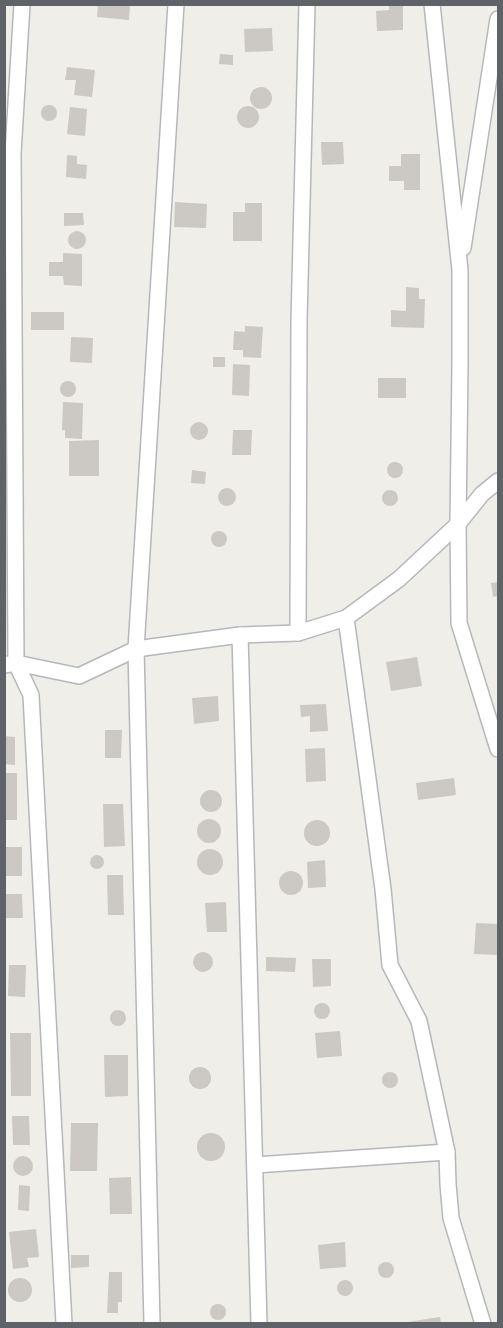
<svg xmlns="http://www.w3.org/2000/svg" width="503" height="1328" viewBox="0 0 503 1328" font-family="Lato,sans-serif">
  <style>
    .building { fill: #ccc9c4 }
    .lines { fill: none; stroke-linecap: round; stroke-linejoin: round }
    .minor-casing { stroke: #b5b8bb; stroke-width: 18 }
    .minor { stroke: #fff; stroke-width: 15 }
  </style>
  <rect width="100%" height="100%" fill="#f0eee8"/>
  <g class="building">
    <path d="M98,4H130L129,20L97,17Z"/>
    <path d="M403,5V30L377,31L376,11L389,10V6Z"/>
    <path d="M272,28L273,51L245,52L244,29Z"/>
    <path d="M220,54L233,55V65L219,64Z"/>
    <path d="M67,67L95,70L92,97L74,95L76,80H65Z"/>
    <circle cx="261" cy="98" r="11"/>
    <circle cx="49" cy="113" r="8"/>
    <circle cx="248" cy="117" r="11"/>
    <path d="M70,107L87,109L85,136L67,134Z"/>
    <path d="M321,142H343L344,164L322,165Z"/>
    <path d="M401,154H420V190H404V181H389V166H401Z"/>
    <path d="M67,155L77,156V164L87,165L86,179L66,177Z"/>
    <path d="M175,202L207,204L206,228L174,227Z"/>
    <path d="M245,203H262V241H233V212H245Z"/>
    <path d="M64,213H83L84,225L64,226Z"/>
    <circle cx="77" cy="240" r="9"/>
    <path d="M63,253L82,254V286L64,285L63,276H49V262H63Z"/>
    <path d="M406,287L419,288V299H425L424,328L391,327V310L406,311Z"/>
    <rect x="31" y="312" width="33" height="18"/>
    <path d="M245,326L263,327L261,358L243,357V350H233L234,331L245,332Z"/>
    <path d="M71,337L93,338L92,363L70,362Z"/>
    <rect x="213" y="357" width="12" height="10"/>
    <path d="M233,364L250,365L249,396L232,395Z"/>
    <rect x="378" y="378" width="28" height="20"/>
    <circle cx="68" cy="389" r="8"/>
    <path d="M63,402L83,403L82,439L65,438V430H62Z"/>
    <circle cx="199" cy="431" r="9"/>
    <path d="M233,430H252L251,455H232Z"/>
    <path d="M99,440V476H69V441Z"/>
    <circle cx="395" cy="470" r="8"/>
    <path d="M192,470L206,472L205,484L191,483Z"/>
    <circle cx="227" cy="497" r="9"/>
    <circle cx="390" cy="498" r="8"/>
    <circle cx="219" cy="539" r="8"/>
    <path d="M498,582V596L493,597L491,583Z"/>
    <path d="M417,657L422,686L391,691L386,662Z"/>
    <path d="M218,696L219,721L194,724L192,698Z"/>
    <path d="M326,704L328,731L310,732V716L301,717L300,705Z"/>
    <path d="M105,730H122L121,758H105Z"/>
    <path d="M4,736L15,737V765L4,764Z"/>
    <path d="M325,748L326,781L306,782L305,749Z"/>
    <rect x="4" y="773" width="13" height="47"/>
    <path d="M454,778L456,795L418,800L416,783Z"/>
    <circle cx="211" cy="801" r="11"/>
    <path d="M103,804H123L125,846L104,847Z"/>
    <circle cx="209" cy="831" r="12"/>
    <circle cx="317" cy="833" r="13"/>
    <rect x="4" y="847" width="18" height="29"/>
    <circle cx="210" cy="862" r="13"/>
    <circle cx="97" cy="862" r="7"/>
    <path d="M325,860L326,887L308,888L307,862Z"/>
    <circle cx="291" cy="883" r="12"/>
    <path d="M107,875H123L124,915H108Z"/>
    <path d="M5,894H22L23,918H5Z"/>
    <path d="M226,902L227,932H207L205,903Z"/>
    <path d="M476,923L498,924V955L474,954Z"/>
    <circle cx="203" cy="962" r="10"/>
    <path d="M266,957L296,958L295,972L266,971Z"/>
    <path d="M312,959H331V986L313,987Z"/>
    <path d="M9,965H26L25,997L8,996Z"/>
    <circle cx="322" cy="1011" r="8"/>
    <circle cx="118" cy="1018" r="8"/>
    <path d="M340,1031L342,1056L317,1058L315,1033Z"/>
    <path d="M10,1033H31V1096H11Z"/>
    <path d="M104,1055H128V1096L105,1097Z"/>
    <circle cx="200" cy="1078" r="11"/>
    <circle cx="390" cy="1080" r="8"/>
    <path d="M12,1116H29L30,1145H13Z"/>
    <path d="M71,1123H98L97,1171H70Z"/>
    <circle cx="211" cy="1147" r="14"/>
    <circle cx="23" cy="1166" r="10"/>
    <path d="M131,1177L132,1214H110L109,1178Z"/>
    <path d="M19,1185L30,1186L29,1211L18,1210Z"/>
    <path d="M36,1229L39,1257L27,1258L29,1267L13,1269L9,1232Z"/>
    <path d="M345,1242L346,1267L320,1269L318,1245Z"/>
    <path d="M71,1255H89V1267L71,1268Z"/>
    <circle cx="386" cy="1270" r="8"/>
    <path d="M109,1272H122V1302H118V1313H107Z"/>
    <circle cx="20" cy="1290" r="12"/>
    <circle cx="345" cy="1288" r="8"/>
    <circle cx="218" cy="1312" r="8"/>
    <path d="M440,1317L441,1324H407V1322Z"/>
  </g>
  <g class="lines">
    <defs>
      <g id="minor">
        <path d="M22,4L13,153L16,663L31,695L64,1324"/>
        <path d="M432,4L460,270V364L458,524L459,623L498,749"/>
        <path d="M463,248L498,19"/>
        <path d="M346,618L383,889L390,965L419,1021L447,1152L448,1184L451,1218L483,1324"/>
        <path d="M298,633L299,321L307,4"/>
        <path d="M240,635L259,1324"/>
        <path d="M4,665L16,663L79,676L136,649L240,635L298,633L346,618L399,579L458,524L482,494L498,481"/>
        <path d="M255,1165L447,1152"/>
        <path d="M152,1324L136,649L176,4"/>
      </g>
    </defs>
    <use href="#minor" class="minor-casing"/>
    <use href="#minor" class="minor"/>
  </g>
  <rect width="503" height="1328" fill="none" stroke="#5f6367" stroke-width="12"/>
</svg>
